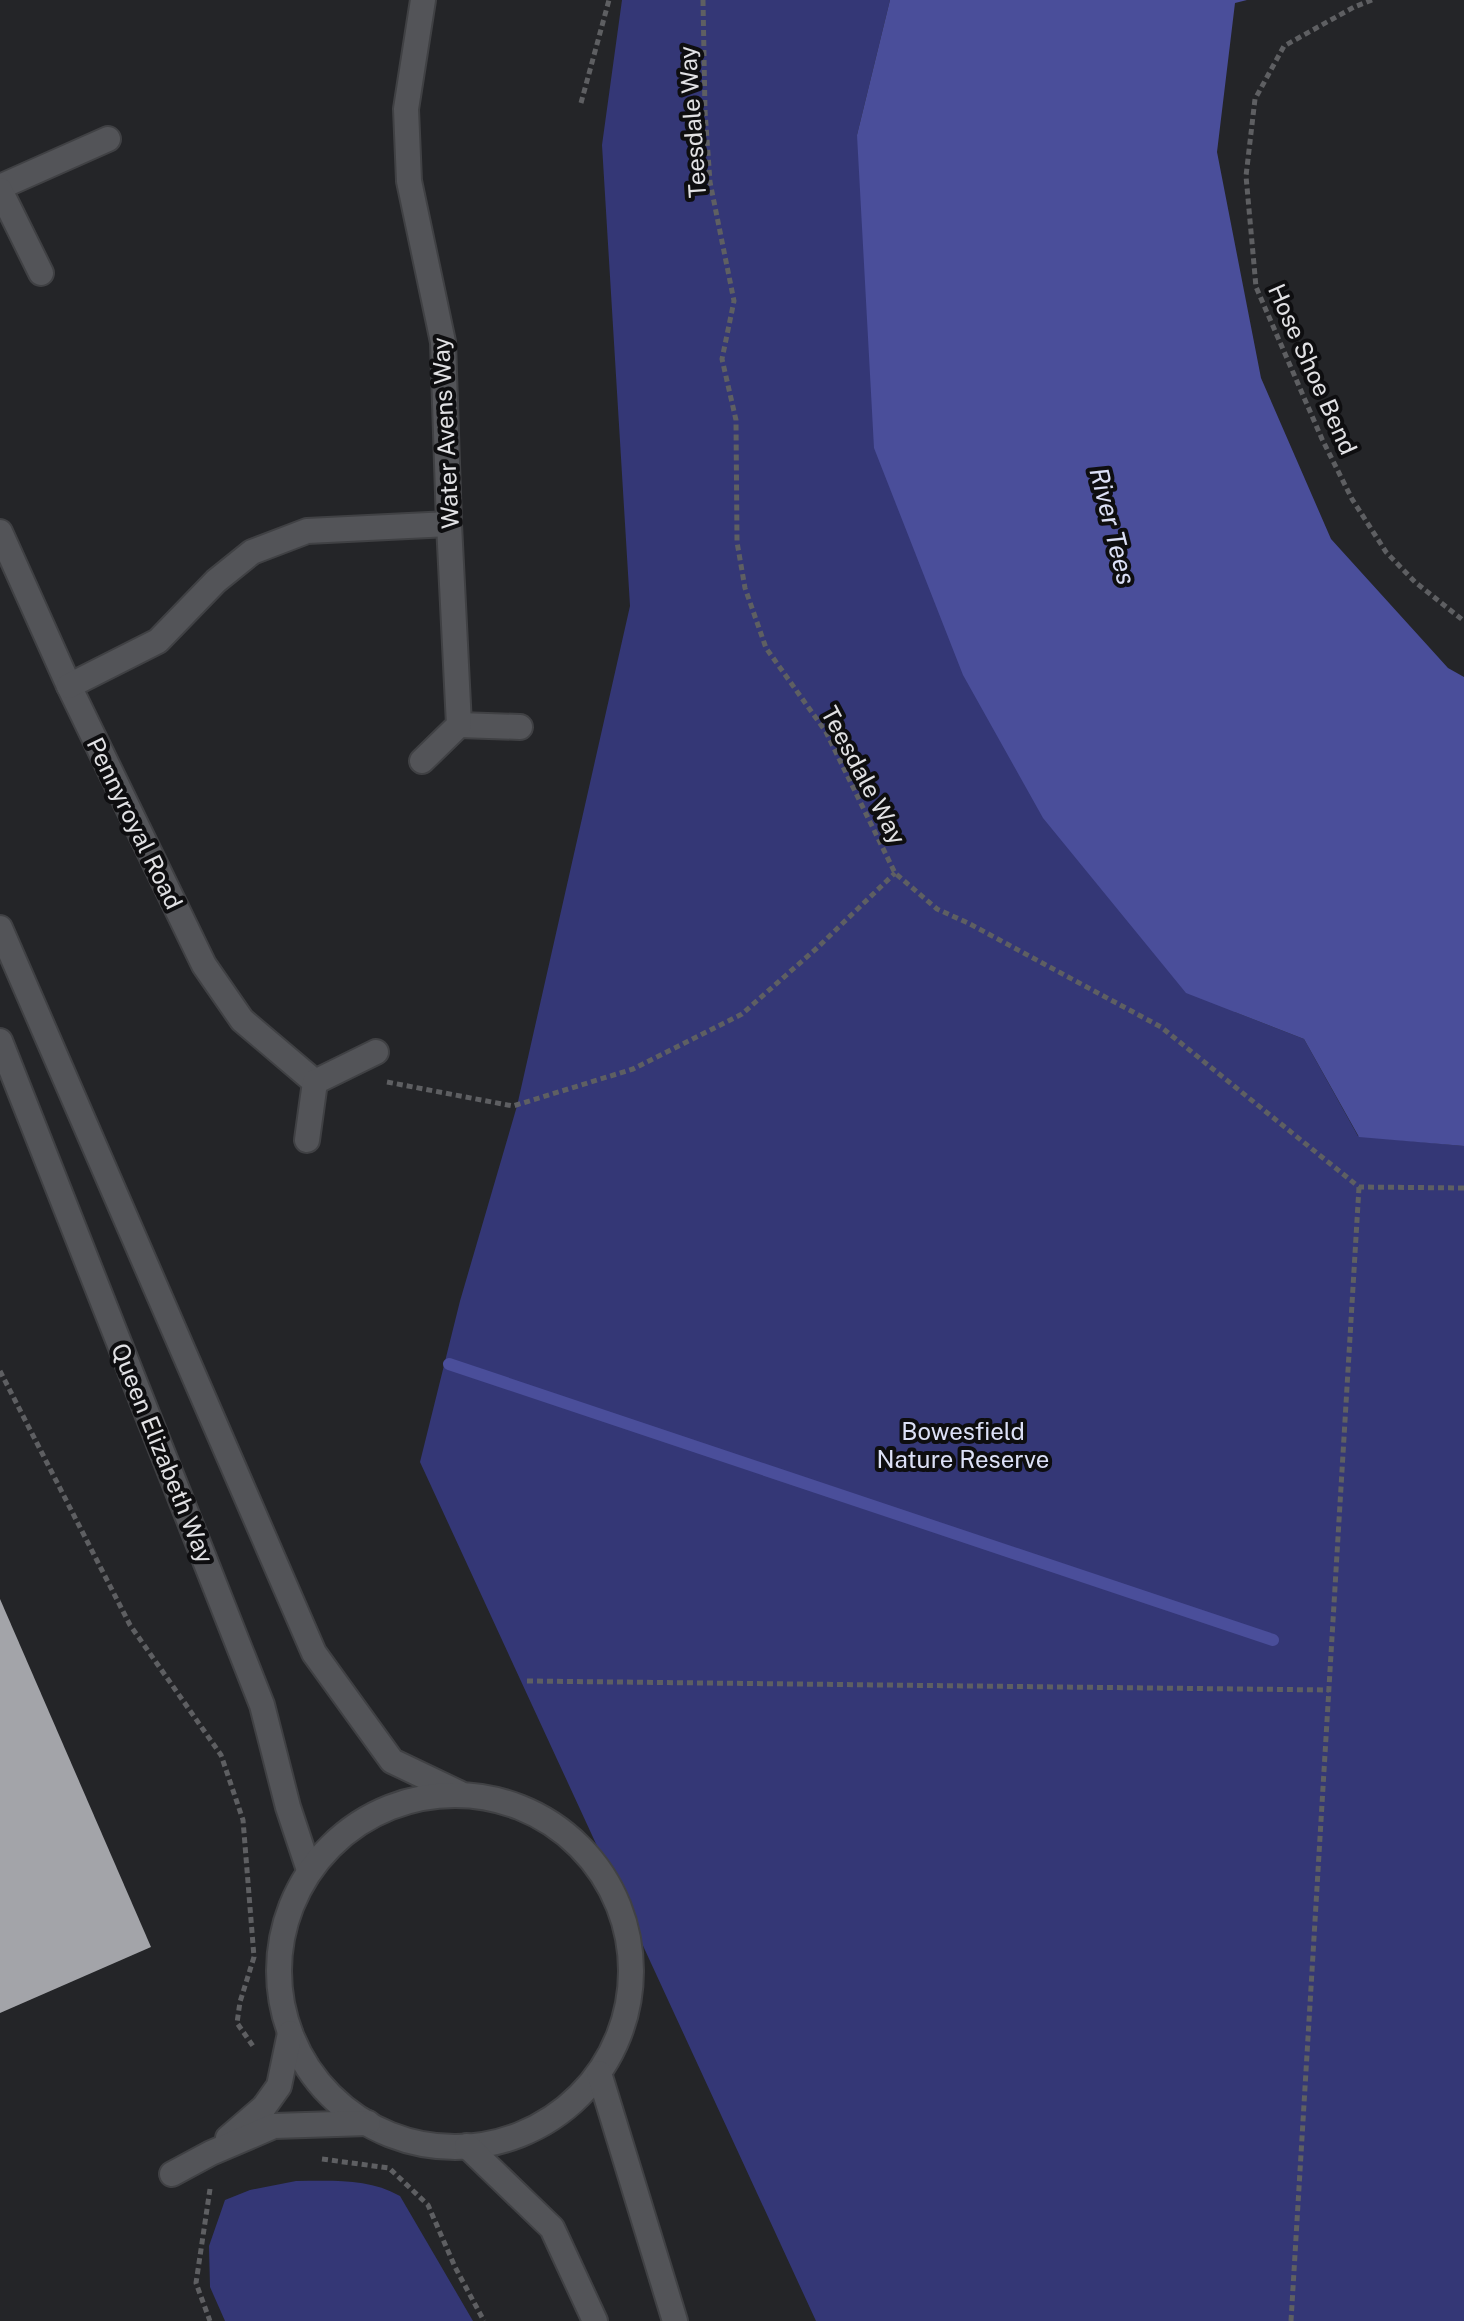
<svg xmlns="http://www.w3.org/2000/svg" width="1464" height="2321" viewBox="0 0 1464 2321" font-family="'Public Sans',sans-serif">
  <style>
    .green { fill: #343776 }
    .water { fill: #4a4e9a }
    .lines { fill: none; stroke-linecap: round; stroke-linejoin: round }
    .stream { stroke: #4a4e9a; stroke-width: 12 }
    .building { fill: #a3a4a9 }
    .minor-casing { stroke: #404144; stroke-width: 28 }
    .path { stroke: #5e5f62; stroke-width: 5; stroke-dasharray: 6 4; stroke-linecap: butt }
    .minor { stroke: #535458; stroke-width: 24 }
    .labels { text-anchor: middle; dominant-baseline: central; stroke-width: 8; stroke-linejoin: round; paint-order: stroke }
    .street-label { font-size: 24px; fill: #e1e1e4; stroke: #0e0e10 }
    .park-label { font-size: 24px; fill: #dde1f7; stroke: #0e0e10 }
    .water-label { font-size: 26px; font-style: italic; fill: #dce0f6; stroke: #0e0e10 }
  </style>
  <rect width="100%" height="100%" fill="#242528"/>
  <g class="green">
    <path d="M622,0H890L857,135L1235,1012L1304,1039L1358,1136L1464,1146V2321H816L420,1462L460,1301L517,1106L630,606L602,145Z"/>
    <path d="M296,2181C332,2181 368,2178 400,2196L473,2321H225L210,2287L209,2246L225,2200L250,2190Z"/>
  </g>
  <path class="water" d="M890,0H1247L1235,3L1217,152L1261,378L1331,539L1448,668L1464,677V1146L1359,1137L1304,1039L1186,993L1043,818L963,675L874,448L857,135Z"/>
  <g class="lines">
    <path class="stream" d="M449,1364L1273,1640"/>
  </g>
  <path class="building" d="M0,1599L151,1947L0,2013Z"/>
  <g class="lines">
    <defs>
      <g id="minor">
        <path d="M0,187L108,139"/>
        <path d="M0,190L41,273"/>
        <path d="M0,532L69,686L204,965L242,1020L315,1082"/>
        <path d="M69,686L158,641L216,581L252,552L307,531L449,524"/>
        <path d="M459,725L520,727"/>
        <path d="M422,761L459,725L449,524L443,342L409,181L406,109L423,0"/>
        <path d="M0,928L314,1653L392,1761L459,1793"/>
        <path d="M0,1041L262,1705L288,1807L309,1870"/>
        <path d="M307,1140L315,1082L376,1052"/>
        <circle cx="455" cy="1971" r="176"/>
        <path d="M599,2073L675,2321"/>
        <path d="M228,2138L264,2107L279,2086L290,2033"/>
        <path d="M467,2146L552,2228L595,2321"/>
        <path d="M172,2174L211,2153L274,2126L368,2123"/>
      </g>
    </defs>
    <use href="#minor" class="minor-casing"/>
    <g class="path">
      <path d="M703,0L705,111L710,182L734,301L722,359L736,420L737,542L745,588L766,648L826,732L895,873L937,909L968,923L1161,1027L1359,1187L1464,1188"/>
      <path d="M1372,0L1354,7L1284,46L1255,99L1246,176L1256,287L1322,439L1352,499L1386,552L1415,582L1464,621"/>
      <path d="M581,103L609,0"/>
      <path d="M387,1082L513,1106L633,1069L742,1014L817,948L895,873"/>
      <path d="M0,1371L130,1625L221,1755L243,1820L254,1957L240,2002L237,2023L255,2049"/>
      <path d="M527,1681L1329,1690"/>
      <path d="M322,2159L389,2168L428,2205L455,2267L484,2321"/>
      <path d="M210,2189L196,2283L210,2321"/>
      <path d="M1291,2321L1359,1187"/>
    </g>
    <use href="#minor" class="minor"/>
  </g>
  <g class="labels">
    <g class="street-label">
      <text transform="translate(692 122) rotate(-94)">Teesdale Way</text>
      <text transform="translate(1313 369) rotate(66)">Hose Shoe Bend</text>
      <text transform="translate(445 433) rotate(-93)">Water Avens Way</text>
      <text transform="translate(864 775) rotate(62)">Teesdale Way</text>
      <text transform="translate(135 823) rotate(64)">Pennyroyal Road</text>
      <text transform="translate(163 1453) rotate(68)">Queen Elizabeth Way</text>
    </g>
    <g class="park-label">
      <text x="963" y="1431">Bowesfield<tspan x="963" dy="28">Nature Reserve</tspan></text>
    </g>
    <g class="water-label">
      <text transform="translate(1113 526) rotate(76)">River Tees</text>
    </g>
  </g>
</svg>
